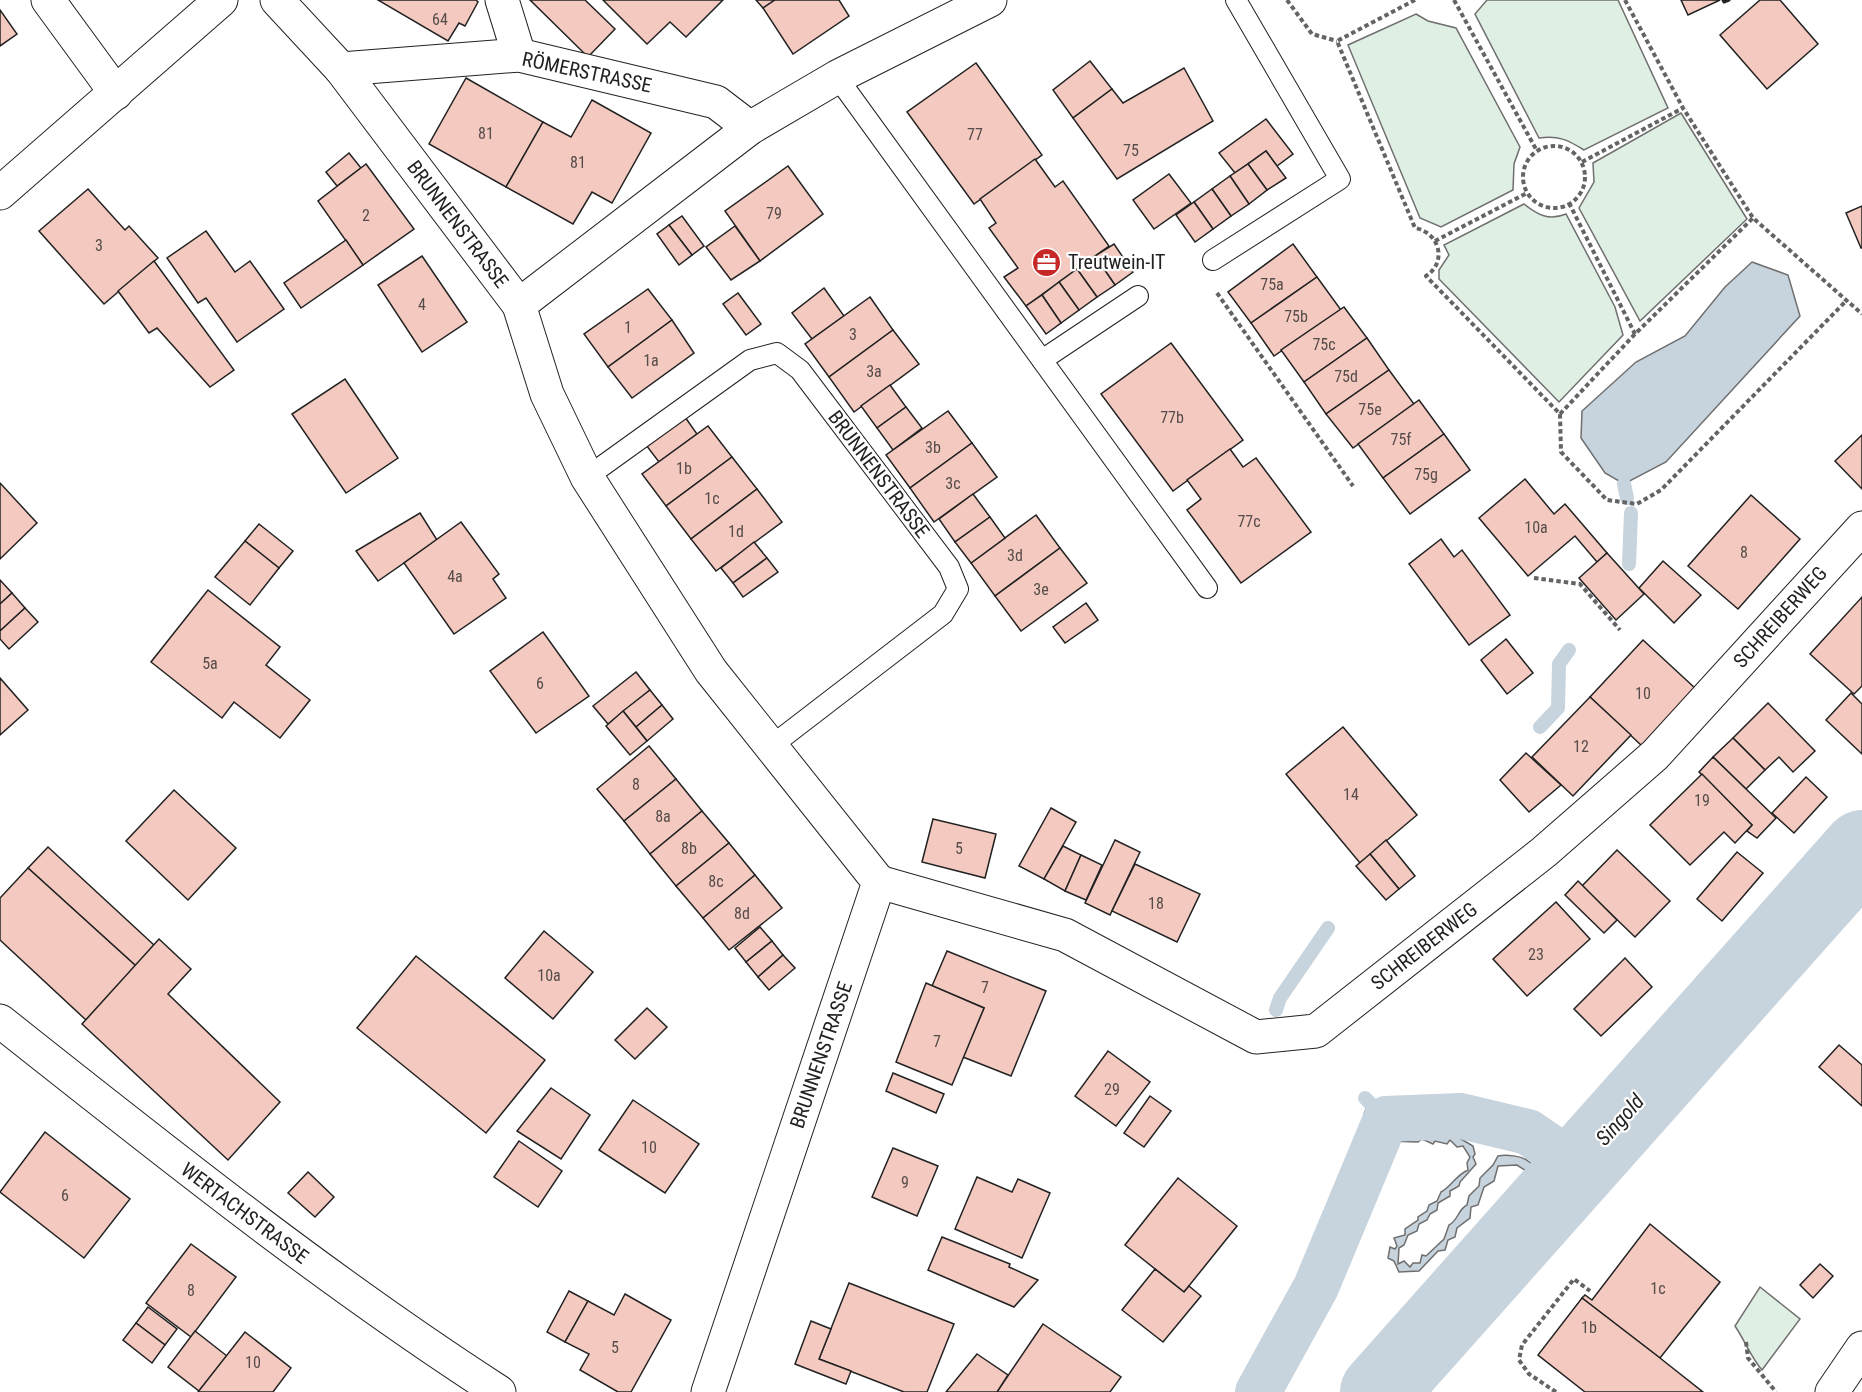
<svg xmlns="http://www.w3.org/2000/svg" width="1862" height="1392" viewBox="0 0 1862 1392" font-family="'Roboto Condensed',sans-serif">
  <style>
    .green { fill: #e0efe3; stroke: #6f6f6f; stroke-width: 1.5 }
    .water { fill: #c7d3dd; stroke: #6f6f6f; stroke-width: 1.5 }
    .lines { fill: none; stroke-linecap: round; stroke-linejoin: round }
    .stream { stroke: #c7d3dd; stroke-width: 14 }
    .canal { stroke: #c7d3dd; stroke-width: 46 }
    .river { stroke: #c7d3dd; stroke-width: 78 }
    .building { fill: #f3c9c0; stroke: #222; stroke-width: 1.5 }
    .lane-casing { stroke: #222; stroke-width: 22 }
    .street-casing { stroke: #222; stroke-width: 35 }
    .secondary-casing { stroke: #222; stroke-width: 35 }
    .path { stroke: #646464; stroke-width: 4; stroke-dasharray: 4.5 3; stroke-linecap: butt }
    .lane { stroke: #fff; stroke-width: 20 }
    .street { stroke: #fff; stroke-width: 33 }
    .secondary { stroke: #fff; stroke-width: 33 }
    .wall { stroke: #222; stroke-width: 3 }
    .labels { text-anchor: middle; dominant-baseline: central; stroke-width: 4.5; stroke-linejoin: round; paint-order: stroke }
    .number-label { font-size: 16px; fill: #564c4a }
    .street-label { font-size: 20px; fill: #222; stroke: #fff }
    .poi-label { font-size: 20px; fill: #222; stroke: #fff; text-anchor: start }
    .water-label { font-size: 21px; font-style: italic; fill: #222; stroke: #fff }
  </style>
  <rect width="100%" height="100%" fill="#fff"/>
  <g class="green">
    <path d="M1487,0H1618L1668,108L1584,150C1568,140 1558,135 1539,138L1475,14Z"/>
    <path d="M1416,14L1428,21L1456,28L1520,147L1514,164L1513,190L1441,227L1420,218L1348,45Z"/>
    <path d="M1681,113L1747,219L1640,321L1579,208L1594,182L1593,163Z"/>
    <path d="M1524,204C1538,215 1549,221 1566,214L1615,307L1623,335L1559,402L1439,279V270L1449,255L1444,245Z"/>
    <path d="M1760,1287L1800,1319L1762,1370C1751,1357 1745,1341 1735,1326Z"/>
  </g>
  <g class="water">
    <path d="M1752,262L1788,275L1800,316L1666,462L1624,484L1605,473L1581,438L1582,411L1636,362L1685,336L1725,287Z"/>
    <path d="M1368,1104L1388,1116L1390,1129L1397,1135L1421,1133L1432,1136L1442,1134L1456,1136L1473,1146L1475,1154L1473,1157L1476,1164L1460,1182L1459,1186L1450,1191V1196L1438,1203L1437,1210L1430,1214L1427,1220L1419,1224L1417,1231L1408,1235L1404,1245L1399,1248L1398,1264L1404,1261L1410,1267L1413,1263H1420L1422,1255L1426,1256L1444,1239L1449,1225C1458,1221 1458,1209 1467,1205L1469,1196L1479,1186L1480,1178L1493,1165L1498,1156C1506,1154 1522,1156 1528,1161C1534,1165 1532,1167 1540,1169L1531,1174L1517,1165L1498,1166L1494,1181L1484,1187L1478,1205L1471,1207L1470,1218L1457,1228L1455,1237L1448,1240L1445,1250L1438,1251L1419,1271L1399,1272L1394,1261L1388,1258L1390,1247L1395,1249L1397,1246L1394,1238L1405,1235V1229L1418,1220V1217L1427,1211L1429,1205L1437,1201L1441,1192C1451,1187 1456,1175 1468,1170L1467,1163L1470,1157L1463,1146L1457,1147L1450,1140L1447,1144L1435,1141L1433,1144L1422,1139L1418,1142L1386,1141L1370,1156L1379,1133L1364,1114Z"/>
  </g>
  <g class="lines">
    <g class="stream">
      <path d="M1624,484L1627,498"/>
      <path d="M1629,564L1631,513"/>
      <path d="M1540,727L1558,708L1559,664L1569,650"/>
      <path d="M1276,1010L1280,998L1328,928"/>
      <path d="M1365,1098L1384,1117"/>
    </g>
    <path class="canal" d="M1258,1392L1316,1287L1386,1119L1461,1116L1528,1132L1579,1167"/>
    <path class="river" d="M1379,1392L1862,849"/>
  </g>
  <g class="building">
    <path d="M378,0H476L478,2L465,26L459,23L448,41Z"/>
    <path d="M530,0H585L615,29L588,57Z"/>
    <path d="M603,0H723L686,37L670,22L647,44Z"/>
    <path d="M756,0H775L763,8Z"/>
    <path d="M775,0H839L849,16L793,54L763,8Z"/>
    <path d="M1681,0H1720L1688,15Z"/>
    <path d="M1760,0H1780L1818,44L1767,89L1720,35Z"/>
    <path d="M0,10L17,34L0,46Z"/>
    <path d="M1090,61L1112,89L1073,118L1053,90Z"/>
    <path d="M976,63L1042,155L974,204L907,112Z"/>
    <path d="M1184,68L1213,121L1117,179L1073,118L1112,89L1123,103Z"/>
    <path d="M466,78L543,122L506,187L429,144Z"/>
    <path d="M592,100L651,133L612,203L592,192L573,224L506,187L543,122L571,137Z"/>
    <path d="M1266,119L1293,154L1277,166L1266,151L1235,173L1219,153Z"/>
    <path d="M1266,151L1286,178L1267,190L1248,164Z"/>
    <path d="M349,153L361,168L337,186L326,172Z"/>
    <path d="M1035,159L1055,187L1063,181L1109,246L1026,306L1004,277L1018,268L989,228L996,223L980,199Z"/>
    <path d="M366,164L414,229L363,265L318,201Z"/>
    <path d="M1248,164L1267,190L1249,204L1230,176Z"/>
    <path d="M788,166L823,214L760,261L725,211Z"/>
    <path d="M1169,174L1191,203L1154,229L1133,200Z"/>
    <path d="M1230,176L1249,204L1231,216L1212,189Z"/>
    <path d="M88,189L125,230L129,226L158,258L104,304L39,231Z"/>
    <path d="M1212,189L1231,216L1213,229L1194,202Z"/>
    <path d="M1194,202L1213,229L1195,242L1176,215Z"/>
    <path d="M1862,206V248H1861L1846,213Z"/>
    <path d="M682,216L704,246L692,255L669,225Z"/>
    <path d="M669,225L692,255L679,265L657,234Z"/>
    <path d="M735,226L760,261L731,280L706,247Z"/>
    <path d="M206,231L235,272L250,261L284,309L237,342L206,298L198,303L167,258Z"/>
    <path d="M346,240L363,265L301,308L284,283Z"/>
    <path d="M1114,244L1133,272L1115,285L1095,256Z"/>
    <path d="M1293,244L1317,277L1251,323L1228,292Z"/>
    <path d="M422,256L467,322L422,352L378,285Z"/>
    <path d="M1095,256L1115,285L1097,297L1077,269Z"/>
    <path d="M154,261L234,370L210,387L157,328L149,333L118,291Z"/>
    <path d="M1077,269L1097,297L1079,310L1059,282Z"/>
    <path d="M1317,277L1341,310L1274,356L1251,323Z"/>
    <path d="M1059,282L1079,310L1061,323L1042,295Z"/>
    <path d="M824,288L844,316L812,339L792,313Z"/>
    <path d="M648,289L672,320L608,367L584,334Z"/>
    <path d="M738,293L761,324L746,335L723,304Z"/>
    <path d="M1042,295L1061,323L1046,334L1026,306Z"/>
    <path d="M870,297L893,330L829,377L805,344Z"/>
    <path d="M1344,307L1367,338L1304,382L1281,350Z"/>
    <path d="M672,320L694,353L632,398L608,367Z"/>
    <path d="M893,330L919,364L854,412L829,377Z"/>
    <path d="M1367,338L1389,370L1326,414L1304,382Z"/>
    <path d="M1171,343L1243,440L1173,491L1101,394Z"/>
    <path d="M1389,370L1414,404L1353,448L1326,414Z"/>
    <path d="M345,379L398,458L346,493L292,414Z"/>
    <path d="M890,385L906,407L877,428L861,406Z"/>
    <path d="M1419,400L1444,434L1383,478L1358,444Z"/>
    <path d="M906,407L922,428L893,450L877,428Z"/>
    <path d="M948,411L972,443L910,488L886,455Z"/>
    <path d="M685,417L697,434L659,462L646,445Z"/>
    <path d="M708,426L732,457L666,506L642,474Z"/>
    <path d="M1444,434L1470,470L1410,514L1383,478Z"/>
    <path d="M1862,435V489L1835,461Z"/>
    <path d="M972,443L997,477L934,522L910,488Z"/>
    <path d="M1230,449L1243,467L1256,458L1311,532L1241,583L1187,510L1201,499L1187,480Z"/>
    <path d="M732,457L757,489L691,539L666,506Z"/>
    <path d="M1525,479L1554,514L1565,504L1607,553L1597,562L1575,536L1528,576L1479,518Z"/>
    <path d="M0,483L37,523L0,559Z"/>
    <path d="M757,489L782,522L716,571L691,539Z"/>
    <path d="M973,494L990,517L955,542L939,519Z"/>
    <path d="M1751,495L1800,539L1738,609L1688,566Z"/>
    <path d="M420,513L437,540L378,581L356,551Z"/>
    <path d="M1036,515L1060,548L995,596L971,563Z"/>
    <path d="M990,517L1005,538L971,563L955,542Z"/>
    <path d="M461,522L499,574L493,579L506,598L454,634L404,563Z"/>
    <path d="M259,524L293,551L279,568L245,541Z"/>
    <path d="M1441,539L1454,557L1462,550L1510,615L1469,645L1409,564Z"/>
    <path d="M245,541L279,568L250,605L215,577Z"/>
    <path d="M754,542L767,558L733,583L721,568Z"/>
    <path d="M1060,548L1087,583L1021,631L995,596Z"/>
    <path d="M1607,553L1644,594L1616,620L1579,578Z"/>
    <path d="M767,558L778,572L743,597L733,583Z"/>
    <path d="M1663,561L1701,595L1674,623L1639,588Z"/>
    <path d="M0,580L12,593L0,604Z"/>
    <path d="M208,590L280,647L266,665L310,700L280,738L234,702L222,718L151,662Z"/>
    <path d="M12,593L25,608L0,631V604Z"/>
    <path d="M1862,597V686L1854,694L1810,654Z"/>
    <path d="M1086,603L1098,620L1065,643L1053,627Z"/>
    <path d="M25,608L38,622L9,649L0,639V631Z"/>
    <path d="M543,632L589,696L536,733L490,671Z"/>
    <path d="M1506,639L1533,673L1507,694L1481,660Z"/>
    <path d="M1643,640L1696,689L1642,746L1590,697Z"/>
    <path d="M636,672L650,690L608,724L593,706Z"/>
    <path d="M0,678L28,710L0,735Z"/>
    <path d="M650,690L662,705L636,727L623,711Z"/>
    <path d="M1851,693L1862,704V754L1826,720Z"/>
    <path d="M1590,697L1631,735L1573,796L1532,757Z"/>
    <path d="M1768,703L1815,751L1793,772L1779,757L1765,770L1733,738Z"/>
    <path d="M662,705L673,719L647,741L636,727Z"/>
    <path d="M623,711L647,741L630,755L606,726Z"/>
    <path d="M1343,727L1417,815L1360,863L1286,774Z"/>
    <path d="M1733,738L1765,770L1746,789L1713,757Z"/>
    <path d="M649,746L676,779L624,821L597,789Z"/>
    <path d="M1526,753L1561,785L1529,812L1500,780Z"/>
    <path d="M1713,757L1776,818L1757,838L1747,831L1752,825L1699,772Z"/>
    <path d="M1702,774L1752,825L1735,843L1724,832L1690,865L1650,825Z"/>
    <path d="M1806,777L1827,797L1794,833L1772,813Z"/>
    <path d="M676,779L702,811L650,854L624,821Z"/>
    <path d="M174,790L236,848L188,900L126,841Z"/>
    <path d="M1051,808L1076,822L1044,879L1019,866Z"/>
    <path d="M702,811L729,843L676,886L650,854Z"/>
    <path d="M933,819L996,834L985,878L922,862Z"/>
    <path d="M1115,840L1140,852L1110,915L1085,903Z"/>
    <path d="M1386,840L1415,876L1399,889L1370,854Z"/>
    <path d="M729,843L755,875L703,918L676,886Z"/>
    <path d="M1063,846L1081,855L1065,891L1044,879Z"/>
    <path d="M48,847L154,945L136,966L28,868Z"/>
    <path d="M1617,850L1670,901L1635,937L1582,886Z"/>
    <path d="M1737,852L1763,873L1722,921L1697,899Z"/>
    <path d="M1370,854L1399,889L1386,900L1356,866Z"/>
    <path d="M1081,855L1102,865L1086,900L1065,891Z"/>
    <path d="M1135,864L1200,894L1177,942L1112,911Z"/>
    <path d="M28,868L136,966L86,1020L0,940V898Z"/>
    <path d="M755,875L782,908L729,950L703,918Z"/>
    <path d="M1578,881L1617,920L1604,933L1565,895Z"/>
    <path d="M1556,902L1590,939L1527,996L1493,959Z"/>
    <path d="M760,927L772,941L746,962L735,948Z"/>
    <path d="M544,931L593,972L553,1019L505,978Z"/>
    <path d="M159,939L191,969L168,994L280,1102L228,1160L82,1024Z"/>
    <path d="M772,941L783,955L758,977L746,962Z"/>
    <path d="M947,951L1046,991L1011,1076L963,1057L984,1008L932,986Z"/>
    <path d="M783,955L795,968L769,990L758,977Z"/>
    <path d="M416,956L545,1060L486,1133L357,1028Z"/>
    <path d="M1625,958L1652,987L1601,1036L1574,1009Z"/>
    <path d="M926,983L984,1008L952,1085L896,1062Z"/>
    <path d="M647,1008L667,1027L635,1059L615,1040Z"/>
    <path d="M1839,1045L1862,1065V1106L1819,1067Z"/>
    <path d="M1108,1051L1150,1082L1116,1126L1075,1096Z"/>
    <path d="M893,1073L944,1094L936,1113L886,1091Z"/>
    <path d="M551,1088L590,1115L561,1159L517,1131Z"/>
    <path d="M1150,1096L1171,1111L1144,1147L1124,1133Z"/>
    <path d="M633,1100L699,1144L665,1193L599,1150Z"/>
    <path d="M45,1132L130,1199L84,1258L0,1192Z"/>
    <path d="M519,1141L562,1171L538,1207L494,1177Z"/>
    <path d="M893,1148L938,1166L917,1216L872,1197Z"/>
    <path d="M308,1172L334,1197L315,1217L288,1193Z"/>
    <path d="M977,1177L1012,1192L1018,1179L1050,1193L1022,1258L955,1229Z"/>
    <path d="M1178,1178L1237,1226L1184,1292L1125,1245Z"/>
    <path d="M1650,1224L1720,1282L1660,1358L1582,1298L1585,1295L1592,1300Z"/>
    <path d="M942,1237L1010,1264L1009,1267L1038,1280L1014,1307L928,1270Z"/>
    <path d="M191,1244L236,1277L191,1337L146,1303Z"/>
    <path d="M1820,1264L1833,1276L1813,1298L1800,1285Z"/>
    <path d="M1155,1269L1184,1292L1189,1286L1201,1296L1163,1342L1122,1310Z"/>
    <path d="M849,1283L954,1324L927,1392H904L819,1359Z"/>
    <path d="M569,1291L588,1301L565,1342L547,1332Z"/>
    <path d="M625,1294L671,1320L631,1392H618L580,1370L589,1354L565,1342L588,1301L614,1315Z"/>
    <path d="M1582,1298L1660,1358L1703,1392H1585L1538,1355Z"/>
    <path d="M148,1307L177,1329L165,1345L136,1323Z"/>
    <path d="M811,1321L831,1329L819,1359L851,1371L846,1384L795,1364Z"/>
    <path d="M136,1323L165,1345L152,1363L123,1340Z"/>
    <path d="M1043,1324L1121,1377L1110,1392H997Z"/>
    <path d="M195,1331L227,1356L199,1391L168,1367Z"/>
    <path d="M245,1332L291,1368L273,1392H198Z"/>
    <path d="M977,1354L1008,1375L997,1392H946Z"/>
  </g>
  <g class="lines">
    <defs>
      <g id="lane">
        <path d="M837,77L1207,588"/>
        <path d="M1213,260L1340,179L1236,0"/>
        <path d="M1042,360L1138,296"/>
        <path d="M587,477L750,360L777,353L800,370L949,567L958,589L943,614L770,747"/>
      </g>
      <g id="street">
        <path d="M277,0L341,69L519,305L547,394L587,477L711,671L879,882L708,1392"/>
        <path d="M502,0L519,55"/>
        <path d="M341,69L519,55L716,102L750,128"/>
        <path d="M519,305L750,128L837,77L990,0"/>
        <path d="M879,882L1065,935L1256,1037L1316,1031L1544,852L1655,755L1862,528"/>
        <path d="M1832,1392L1862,1348"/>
      </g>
      <g id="secondary">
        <path d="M48,0L116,93"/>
        <path d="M0,193L221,0"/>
        <path d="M0,1021C163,1150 324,1279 499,1392"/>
      </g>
    </defs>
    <use href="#lane" class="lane-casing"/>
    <use href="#street" class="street-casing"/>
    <use href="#secondary" class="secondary-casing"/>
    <g class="path">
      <path d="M1287,0L1312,34L1337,41"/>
      <path d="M1415,0L1337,41L1415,228C1439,232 1448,262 1426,276L1560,414L1561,452L1607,500L1637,504L1661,490L1847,300"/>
      <path d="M1454,0L1537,151"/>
      <path d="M1625,0L1683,108L1753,218L1862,314"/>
      <circle cx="1554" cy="177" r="31"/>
      <path d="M1582,162L1683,108"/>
      <path d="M1569,203L1635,334"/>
      <path d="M1435,241L1527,193"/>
      <path d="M1217,293L1353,486"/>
      <path d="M1560,414L1635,334L1753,218"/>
      <path d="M1534,578L1580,584L1620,630"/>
      <path d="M1746,1342L1748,1358L1776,1392"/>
      <path d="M1556,1392L1529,1374L1519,1360L1522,1345L1574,1279L1590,1291"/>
    </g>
    <use href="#lane" class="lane"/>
    <use href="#street" class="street"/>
    <use href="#secondary" class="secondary"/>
    <path class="wall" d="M1723,0L1724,2L1729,0"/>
  </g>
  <defs>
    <symbol id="office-disc" viewBox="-11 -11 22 22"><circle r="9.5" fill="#c62828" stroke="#fff"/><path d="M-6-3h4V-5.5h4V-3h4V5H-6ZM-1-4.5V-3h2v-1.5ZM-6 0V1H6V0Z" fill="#fff"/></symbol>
  </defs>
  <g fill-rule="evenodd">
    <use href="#office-disc" x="1030" y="246" width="33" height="33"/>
  </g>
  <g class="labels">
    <g class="number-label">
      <text x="440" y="19">64</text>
      <text x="486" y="133">81</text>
      <text x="975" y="134">77</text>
      <text x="1131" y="150">75</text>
      <text x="578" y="162">81</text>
      <text x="774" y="213">79</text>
      <text x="366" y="215">2</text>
      <text x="99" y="245">3</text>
      <text x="1272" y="284">75a</text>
      <text x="422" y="304">4</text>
      <text x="1296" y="316">75b</text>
      <text x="628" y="327">1</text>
      <text x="853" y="334">3</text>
      <text x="1324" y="344">75c</text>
      <text x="651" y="360">1a</text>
      <text x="874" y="371">3a</text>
      <text x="1346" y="376">75d</text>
      <text x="1370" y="409">75e</text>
      <text x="1172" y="417">77b</text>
      <text x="1401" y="439">75f</text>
      <text x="933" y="447">3b</text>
      <text x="684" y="468">1b</text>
      <text x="1426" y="474">75g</text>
      <text x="953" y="483">3c</text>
      <text x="712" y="498">1c</text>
      <text x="1249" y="521">77c</text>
      <text x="1536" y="527">10a</text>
      <text x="736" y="531">1d</text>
      <text x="1744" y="552">8</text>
      <text x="1015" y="555">3d</text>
      <text x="455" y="576">4a</text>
      <text x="1041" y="589">3e</text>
      <text x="210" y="663">5a</text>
      <text x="540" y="683">6</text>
      <text x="1643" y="693">10</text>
      <text x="1581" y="746">12</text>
      <text x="636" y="784">8</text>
      <text x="1351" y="794">14</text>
      <text x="1702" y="800">19</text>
      <text x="663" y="816">8a</text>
      <text x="689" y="848">8b</text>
      <text x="959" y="848">5</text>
      <text x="716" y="881">8c</text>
      <text x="1156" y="903">18</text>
      <text x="742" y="913">8d</text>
      <text x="1536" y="954">23</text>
      <text x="549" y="975">10a</text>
      <text x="985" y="987">7</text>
      <text x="937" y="1041">7</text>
      <text x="1112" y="1089">29</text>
      <text x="649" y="1147">10</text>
      <text x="905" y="1182">9</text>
      <text x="65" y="1195">6</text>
      <text x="1658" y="1288">1c</text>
      <text x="191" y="1290">8</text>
      <text x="1589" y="1327">1b</text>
      <text x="615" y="1347">5</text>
      <text x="253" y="1362">10</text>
    </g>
    <g class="street-label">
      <text transform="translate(587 72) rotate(12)">RÖMERSTRASSE</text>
      <text transform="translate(458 224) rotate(53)">BRUNNENSTRASSE</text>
      <text transform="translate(879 474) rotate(53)">BRUNNENSTRASSE</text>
      <text transform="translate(1780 617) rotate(-48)">SCHREIBERWEG</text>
      <text transform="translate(1424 946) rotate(-38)">SCHREIBERWEG</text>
      <text transform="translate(821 1055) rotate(-71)">BRUNNENSTRASSE</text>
      <text transform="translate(245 1213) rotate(37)">WERTACHSTRASSE</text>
    </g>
    <g class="poi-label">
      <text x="1068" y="262">Treutwein-IT</text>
    </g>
    <g class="water-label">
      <text transform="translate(1620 1120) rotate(-48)">Singold</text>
    </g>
  </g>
</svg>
